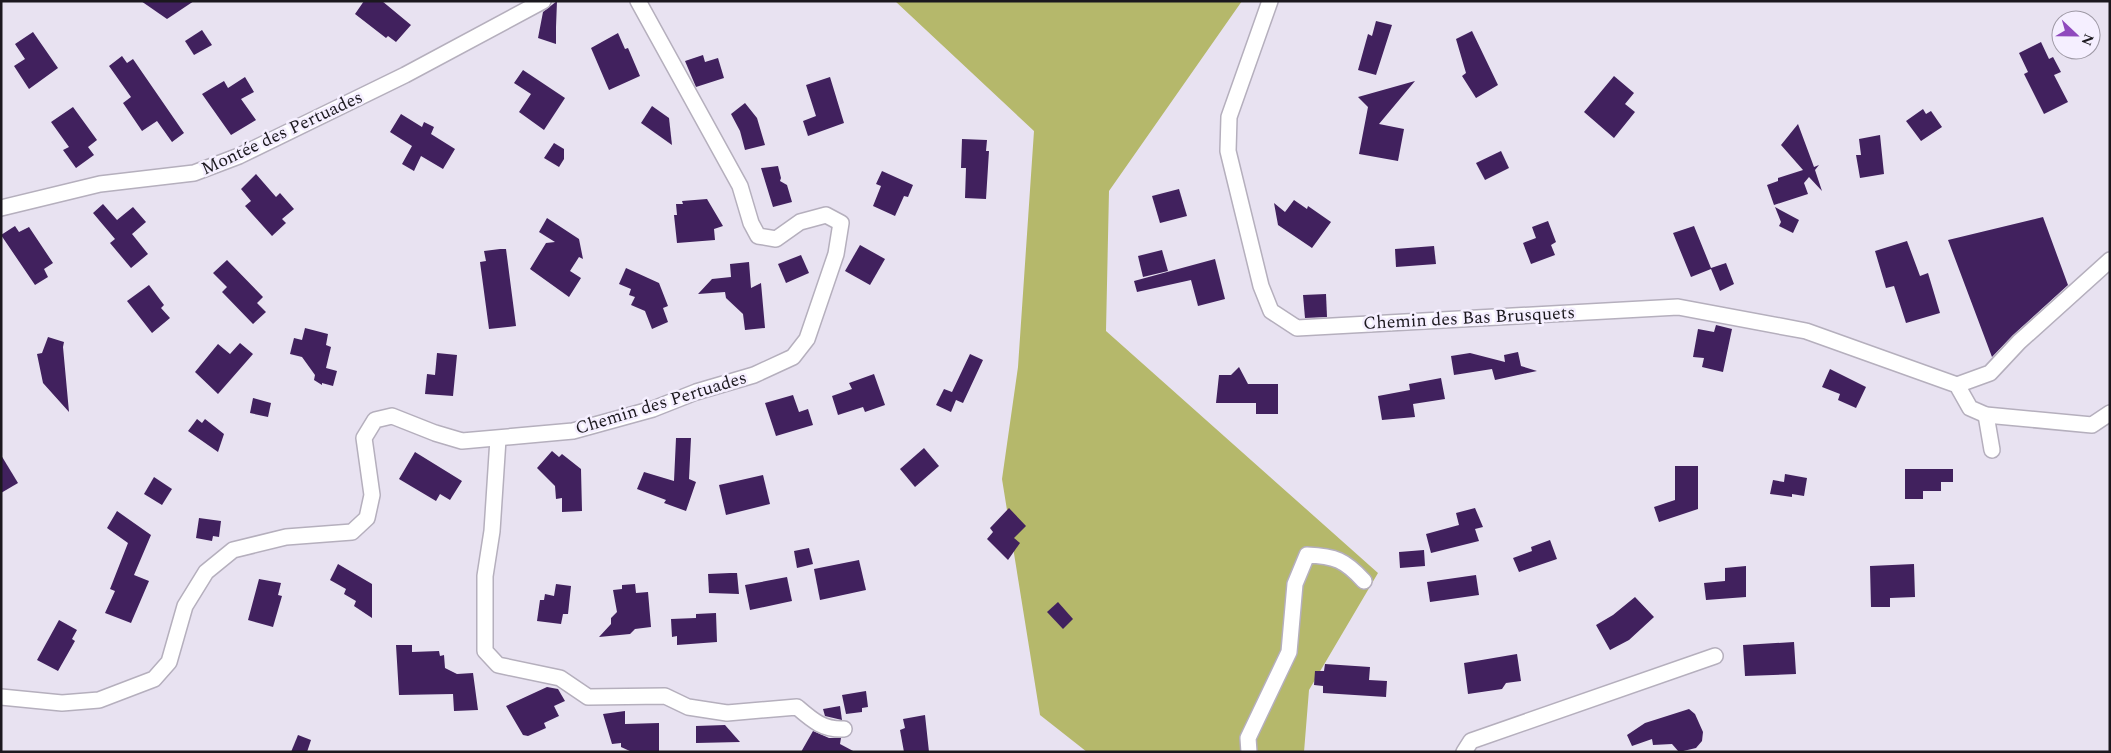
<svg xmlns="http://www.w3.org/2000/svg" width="2111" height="753" viewBox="0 0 2111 753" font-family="Spectral,serif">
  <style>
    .green { fill: #b5b86b }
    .building { fill: #41215e }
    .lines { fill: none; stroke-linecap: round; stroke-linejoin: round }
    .minor-casing { stroke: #b5afbd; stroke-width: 18 }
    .minor { stroke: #fff; stroke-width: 15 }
    .labels { text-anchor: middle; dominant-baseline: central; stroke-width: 5; stroke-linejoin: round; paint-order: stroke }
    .street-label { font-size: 18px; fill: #1b181e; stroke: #f5efff }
  </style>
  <rect width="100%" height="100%" fill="#e8e2f1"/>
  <path class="green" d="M895,1H1242L1109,191L1106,331L1378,573L1309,690L1304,752H1087L1040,715L1002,479L1018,367L1034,131Z"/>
  <g class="building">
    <path d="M141,1H194L167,19Z"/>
    <path d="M364,1H382L411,25L396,42L388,36L386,38L355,14Z"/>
    <path d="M557,1L556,27V44L538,38L543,12Z"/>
    <path d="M1376,21L1392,25L1376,75L1358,70L1368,34L1372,36Z"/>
    <path d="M202,30L212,45L194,55L185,41Z"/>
    <path d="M1472,31L1498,85L1476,98L1462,76L1466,73L1456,39Z"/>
    <path d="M33,32L58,68L29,89L14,66L25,59L15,44Z"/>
    <path d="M618,33L625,49L628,48L640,76L609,90L591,48Z"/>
    <path d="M2041,42L2049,59L2053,57L2061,72L2054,75L2068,102L2044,114L2024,74L2028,72L2019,53Z"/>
    <path d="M703,55L705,62L718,58L724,78L696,87L685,61Z"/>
    <path d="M122,56L127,63L133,59L184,133L172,142L157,121L142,131L123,103L131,97L109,66Z"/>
    <path d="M523,70L565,98L544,130L519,112L531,94L514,83Z"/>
    <path d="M1614,76L1634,93L1625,104L1635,112L1614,138L1584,112Z"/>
    <path d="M245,77L254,92L241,99L256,120L231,135L202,94L224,81L228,88Z"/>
    <path d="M830,77L844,123L808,136L803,121L816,116L806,85Z"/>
    <path d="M1415,81L1379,124L1404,129L1398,161L1359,154L1368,107L1358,97Z"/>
    <path d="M745,103L757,118L765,145L745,150L740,131L731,114Z"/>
    <path d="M652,106L669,118L672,145L641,123Z"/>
    <path d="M73,107L97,140L88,147L94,155L76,168L63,150L69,147L51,122Z"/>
    <path d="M1923,109L1926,114L1931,111L1942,127L1921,141L1906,121Z"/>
    <path d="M401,114L422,127L424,122L434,127L431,134L455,149L443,169L421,156L414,171L402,164L412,146L390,132Z"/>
    <path d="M1798,124L1814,167L1819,165L1815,170L1822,191L1809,177L1804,183L1808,194L1774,205L1767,185L1778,181V178L1803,170L1781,145Z"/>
    <path d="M1880,135L1884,174L1860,178L1856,155H1861L1859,139Z"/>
    <path d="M962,139L987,140L986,151H989L986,199L965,198L966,168H961Z"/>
    <path d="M554,143L564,149V159L559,167L544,158Z"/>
    <path d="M1501,151L1509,168L1485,180L1476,163Z"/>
    <path d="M778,166L781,178L780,181L787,185L792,202L773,207L761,168Z"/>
    <path d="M882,171L913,185L908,197L904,196L895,216L873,206L881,186L876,184Z"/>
    <path d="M256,174L276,197L280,193L294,209L282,219L286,223L272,236L245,206L251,201L241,189Z"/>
    <path d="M1179,189L1187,216L1160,223L1152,196Z"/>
    <path d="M707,199L723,226L714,229L715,240L677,243L674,215H677L676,204H683L682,201Z"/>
    <path d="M1294,200L1307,209L1308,206L1331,222L1312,248L1278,225L1274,203L1285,212Z"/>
    <path d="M103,204L117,220L133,207L146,222L132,234L148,254L131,268L110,243L115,239L93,213Z"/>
    <path d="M1775,207L1799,220L1793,233L1779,226L1781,222Z"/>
    <path d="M2043,217L2068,285L2013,335L1992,357L1948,240Z"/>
    <path d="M547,218L579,239L583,259L579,257L570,271L581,278L569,297L530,269L546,243L555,242L539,232Z"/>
    <path d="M1548,221L1556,242L1551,245L1555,255L1531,264L1523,243L1536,238L1532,227Z"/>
    <path d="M15,226L19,232L29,227L53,263L44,269L48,277L35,285L1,235Z"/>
    <path d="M1694,226L1711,268L1726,263L1734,284L1720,291L1711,269L1691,277L1673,233Z"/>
    <path d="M1907,241L1920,276L1928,273L1940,313L1906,323L1894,286L1886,288L1875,251Z"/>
    <path d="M860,245L885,259L870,285L845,271Z"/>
    <path d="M1434,246L1436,264L1396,267L1395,249Z"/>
    <path d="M500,249H506L516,326L489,329L480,262L486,261L484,251Z"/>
    <path d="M1162,250L1168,271L1143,277L1138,256Z"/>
    <path d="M801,255L809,273L786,283L778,264Z"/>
    <path d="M1215,259L1225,299L1198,306L1191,280L1137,292L1134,281Z"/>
    <path d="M227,260L263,297L257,303L266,312L253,324L222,292L227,287L213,273Z"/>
    <path d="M749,262L751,288L761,283L765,328L745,330L743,314L726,298L725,292L698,294L712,279L731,277L730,264Z"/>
    <path d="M626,268L659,283L668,306L663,308L668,322L652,329L645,311L631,305L635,297L629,295L631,289L619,284Z"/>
    <path d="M149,285L164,305L161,308L170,318L152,333L127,301Z"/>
    <path d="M1326,294L1327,317L1305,318L1303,295Z"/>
    <path d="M1716,325L1732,329L1723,372L1702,367L1704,358L1693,357L1698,329L1714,332Z"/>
    <path d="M305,328L328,334L326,345L331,347L326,368L337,371L333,386L322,383V385L314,380L315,375L302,357L290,354L294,338L302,340Z"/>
    <path d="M48,337L64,342L63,347L69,412L43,383L37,354L42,353Z"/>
    <path d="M240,343L253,354L218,394L195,372L218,344L230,354Z"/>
    <path d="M1518,352L1521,366L1537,371L1495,380L1492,369L1454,375L1451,356L1470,353L1505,362L1504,355Z"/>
    <path d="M437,353L457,355L453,396L425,394L427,374L435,375Z"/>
    <path d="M970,354L983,360L963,403L956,400L951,412L936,405L944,389L952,392Z"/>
    <path d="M1239,367L1248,384H1278V414H1256V403H1216L1219,375H1231Z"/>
    <path d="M1830,369L1866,387L1856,408L1838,400L1840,394L1822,387Z"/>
    <path d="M874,374L885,405L865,412L863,407L838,415L832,396L852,389L849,383Z"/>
    <path d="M1441,378L1445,399L1413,404L1415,417L1382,420L1378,396L1410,390L1409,384Z"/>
    <path d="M793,395L799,412L808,409L813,425L776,436L765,403Z"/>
    <path d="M253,398L271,403L268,417L250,413Z"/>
    <path d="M197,419L202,423L205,419L224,434L218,452L188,431Z"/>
    <path d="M676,438H691L689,479L696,482L686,511L664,503L666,500L637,489L644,472L674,481Z"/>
    <path d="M924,448L939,466L915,487L900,469Z"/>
    <path d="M552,451L559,457L562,454L581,469L582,511L562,512V498L556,499L555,486L537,468Z"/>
    <path d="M415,452L462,481L450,500L440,494L436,501L399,479Z"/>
    <path d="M1,455L18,483L1,493Z"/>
    <path d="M1675,466H1698V509L1659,522L1654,507L1675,500Z"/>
    <path d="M1905,469H1953V482H1941V491H1923V499H1905Z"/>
    <path d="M1785,474L1807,478L1804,496L1792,494V497L1770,494L1773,480L1784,482Z"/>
    <path d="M763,475L770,504L726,515L719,485Z"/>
    <path d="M154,477L172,489L162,505L144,494Z"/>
    <path d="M1009,508L1026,526L1014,538L1020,543L1008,560L987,539L993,532L990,528Z"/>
    <path d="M1475,508L1483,527L1475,529L1479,541L1431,553L1426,534L1459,525L1456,513Z"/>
    <path d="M117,511L151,535L134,575L149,581L131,623L105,613L115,591L110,589L128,543L107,528Z"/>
    <path d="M199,518L221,521L219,537L213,536L212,541L196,538Z"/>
    <path d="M1550,540L1557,559L1519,572L1513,558L1532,551L1531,547Z"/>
    <path d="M809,548L813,564L797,568L794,551Z"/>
    <path d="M1424,550L1425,566L1400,568L1399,552Z"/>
    <path d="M859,560L866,590L820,600L814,569Z"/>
    <path d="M338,564L372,584V618L354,606L356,601L344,594L346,589L330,580Z"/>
    <path d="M1914,564L1915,597L1890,598V607H1871L1870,566Z"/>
    <path d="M1746,566V597L1706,600L1704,583L1725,581V568Z"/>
    <path d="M730,573H737L739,594L709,593L708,574Z"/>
    <path d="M1476,575L1479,595L1430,602L1427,582Z"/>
    <path d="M787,577L792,601L750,610L745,585Z"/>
    <path d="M259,579L281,583L278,595L282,596L273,627L248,620Z"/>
    <path d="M556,584L571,586L568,614H563L561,624L537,621L540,600H544L545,594L554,596Z"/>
    <path d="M635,584L636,593L648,592L651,627L635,629L630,634L599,637L611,624V618L617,612L613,590L622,589V585Z"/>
    <path d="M1635,597L1654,617L1629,640L1610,650L1596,625L1613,615Z"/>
    <path d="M1058,602L1073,619L1063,629L1047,612Z"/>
    <path d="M716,613L717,642L677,645V636L672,637L671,619L696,618V614Z"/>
    <path d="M59,620L77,630L72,639L75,641L58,671L37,660Z"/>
    <path d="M1794,642L1796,674L1745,676L1743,645Z"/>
    <path d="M396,645H412V652L439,651L440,656L444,655L445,668L457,674L473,673L478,710L454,711L453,694L399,695Z"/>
    <path d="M1517,654L1521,681L1506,683L1502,689L1468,694L1464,663Z"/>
    <path d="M1325,664L1370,667L1369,680L1387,681L1386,697L1323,693V686L1314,685L1315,671H1324Z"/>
    <path d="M547,687L558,689L565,701L554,706L559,716L544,723L546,728L528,736L523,735L506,706Z"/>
    <path d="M866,691L868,707L862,708V712L846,714L842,695Z"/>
    <path d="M840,706L842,720L825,716L823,709Z"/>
    <path d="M1689,709L1695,714L1703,732L1702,741L1696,748L1679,752L1672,744L1653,745L1652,739L1632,746L1627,735L1645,723Z"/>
    <path d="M625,711V724L659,723V752H632L621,747V743L612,744L603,714Z"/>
    <path d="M925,715L929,752H904L900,730L905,728L903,719Z"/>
    <path d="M725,725L740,742L696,743V726Z"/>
    <path d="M813,731L829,738H841L840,744L855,752H801Z"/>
    <path d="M298,735L311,740L307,752H291Z"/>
  </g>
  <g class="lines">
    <defs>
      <g id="minor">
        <path d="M1270,1L1229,117L1228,151L1261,286L1271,311L1297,328L1678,307L1806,331L1957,385L1970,408L1986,415L2092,425L2110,413"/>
        <path d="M1,208L100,184L194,173L239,156L405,75L543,1"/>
        <path d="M1957,385L1990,373L2019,342L2110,260"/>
        <path d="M1986,415L1992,450"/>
        <path d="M498,439L492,531L485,576V651L498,665L560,678L588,697L665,696L688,707L727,713L797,707C812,720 823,730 844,729"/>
        <path d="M1,697L62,703L99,700L154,679L169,662L185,606L206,572L233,550L286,537L352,532L367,518L372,495L364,438L375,420L392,416L435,433L462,441L573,431L653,409L696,392L754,375L793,357L807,339L836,254L841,223L826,215L800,222L776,239L758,236L751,223L740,186L638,1"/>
        <path d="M1249,752L1248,738L1289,652L1295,584L1307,555C1335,556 1345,560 1364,581"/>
        <path d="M1464,752L1471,741L1715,656"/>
      </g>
    </defs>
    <use href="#minor" class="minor-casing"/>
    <use href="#minor" class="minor"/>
  </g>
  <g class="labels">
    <g class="street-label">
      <text transform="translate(282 133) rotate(-25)">Montée des Pertuades</text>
      <text transform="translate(1469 318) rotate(-3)">Chemin des Bas Brusquets</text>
      <text transform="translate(661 403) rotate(-17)">Chemin des Pertuades</text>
    </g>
  </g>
  <rect width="2111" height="753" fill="none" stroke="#1b181e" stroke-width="5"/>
  <g transform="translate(2076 35) rotate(112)"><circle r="24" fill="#f5efff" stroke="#9e99a5"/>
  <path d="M0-4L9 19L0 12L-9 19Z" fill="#8f49bd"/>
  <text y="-8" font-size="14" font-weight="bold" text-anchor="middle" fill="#1b181e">N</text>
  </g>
</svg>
